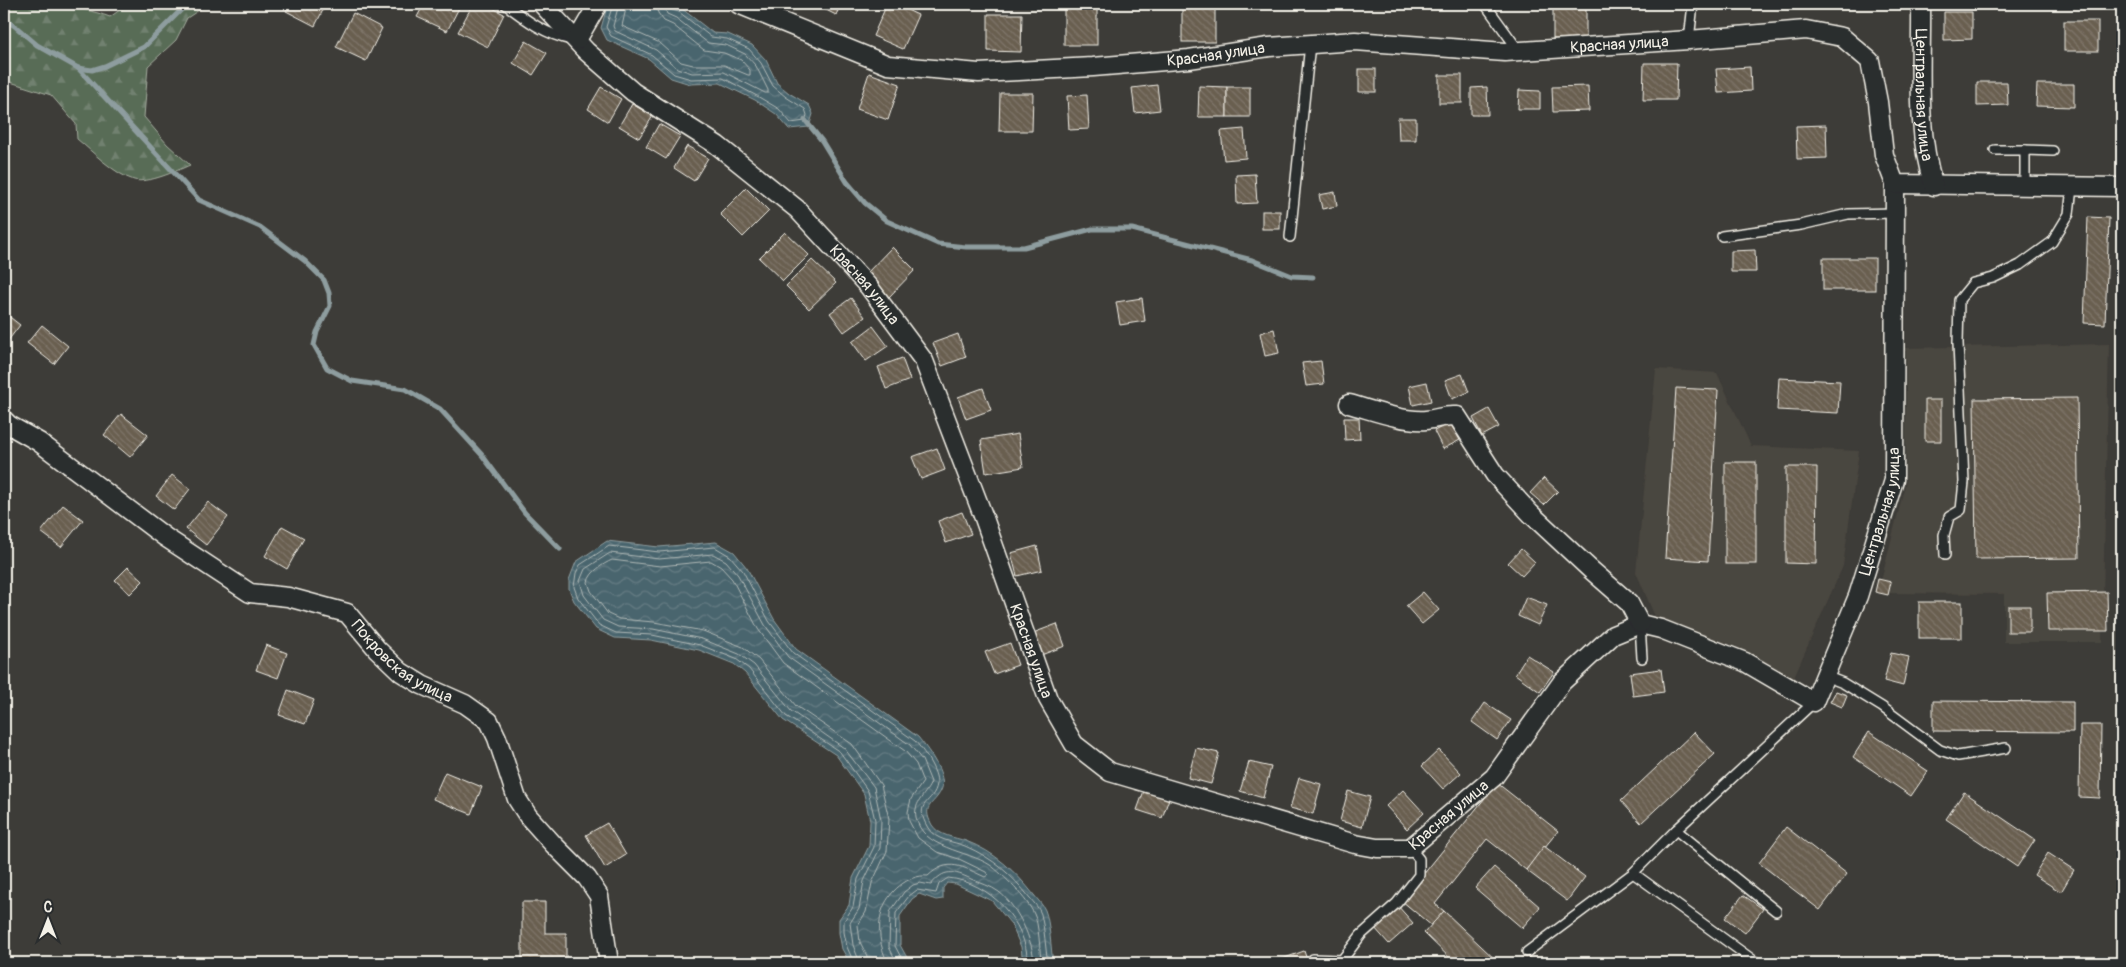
<svg xmlns="http://www.w3.org/2000/svg" width="2126" height="967" viewBox="0 0 2126 967" font-family="Pangolin,sans-serif">
  <style>
    .built { fill: #4a463f }
    .forest { fill: url(#forest-firs); stroke: #a6aea0 }
    .water { fill: url(#water-waves); stroke: #8e9d9f }
    .lines { fill: none; stroke-linecap: round; stroke-linejoin: round }
    .shore { stroke: #b0b9b7; stroke-width: 1 }
    .stream { stroke: #8e9d9f; stroke-width: 5 }
    .building { fill: url(#building-back-hatch); stroke: #f4f1e8 }
    .lane-casing { stroke: #f4f1e8; stroke-width: 12 }
    .street-casing { stroke: #f4f1e8; stroke-width: 21 }
    .lane { stroke: #2a2d2e; stroke-width: 9 }
    .street { stroke: #2a2d2e; stroke-width: 18 }
    .labels { text-anchor: middle; dominant-baseline: central; stroke-width: 4.5; stroke-linejoin: round; paint-order: stroke }
    .street-label { font-size: 16px; fill: #f4f1e8; stroke: #2a2d2e }
  </style>
  <defs>
    <pattern id="forest-firs" width="22" height="20" patternUnits="userSpaceOnUse" patternTransform="scale(1.25)"><rect width="22" height="20" fill="#596c57"/><path d="M5 1l3.5 6h-7zM16 11l3.5 6h-7z" fill="#71816f"/></pattern>
    <pattern id="water-waves" width="16" height="10" patternUnits="userSpaceOnUse" patternTransform="scale(1.25)"><rect width="16" height="10" fill="#4a656e"/><path d="M0 5q4-4 8 0t8 0" fill="none" stroke="#657c83"/></pattern>
    <pattern id="building-back-hatch" width="6" height="6" patternUnits="userSpaceOnUse" patternTransform="scale(1.25)"><rect width="6" height="6" fill="#695e50"/><path d="M-1 5l2 2M0 0l6 6M5-1l2 2" fill="none" stroke="#7f7669"/></pattern>
  </defs>
  <rect width="100%" height="100%" fill="#3d3c38"/>
  <filter id="ink" filterUnits="userSpaceOnUse"><feTurbulence type="fractalNoise" baseFrequency=".02" numOctaves="2"/><feDisplacementMap in="SourceGraphic" scale="10" xChannelSelector="R" yChannelSelector="G"/><feConvolveMatrix kernelMatrix="1 2 1 2 8 2 1 2 1" color-interpolation-filters="sRGB"/></filter>
  <g filter="url(#ink)">
    <g class="built">
      <path d="M2109,344L2102,642H2004V594L1878,593L1906,481V348Z"/>
      <path d="M1656,369L1717,373L1751,446L1859,451L1843,566L1793,679L1735,646L1656,619L1636,572Z"/>
    </g>
    <path class="forest" d="M4,4C40,4 75,4 110,17L128,4H208L187,18L176,40L148,66L144,117L167,144L190,165C176,171 148,184 134,180C114,174 93,152 77,139L76,124L51,95L4,80Z"/>
    <g class="water">
      <path d="M610,4H665L681,8L713,33L728,34L752,45L766,60L777,83L789,93L809,105L813,114L809,127L789,129L776,114L755,100L720,83L690,84L671,78L649,59L607,40L601,28L607,7Z"/>
      <path d="M607,541L659,547L716,542L734,552L747,568L774,619L796,649L918,737C927,748 946,773 942,788C936,805 920,804 932,825C939,836 954,837 966,841C995,852 1015,871 1034,895C1037,899 1043,905 1045,910C1050,922 1051,950 1053,963H1023L1021,947L1011,924L992,901L956,884L947,883L943,888V899L936,900L919,894L912,899L900,916V945L910,963H850L842,949L839,933V919L849,905L853,878L869,846L870,821L864,794L836,755L783,720L745,673L734,664L699,650L651,640L615,638L596,629L574,601L569,589V580L576,562Z"/>
    </g>
    <g class="lines">
      <g class="shore">
        <path d="M613,4L606,27L611,36L652,55L674,74L691,79L723,78L757,96L779,109L791,123L805,121L807,115L805,109L786,97L773,86L761,63L749,49L727,39L711,37L679,12L672,10L670,4"/>
        <path d="M619,4L613,26L615,31L656,50L677,68L692,73L724,72L765,93H768V90L756,66L745,54L726,45L708,43L676,18L667,14L663,4"/>
        <path d="M627,4L622,26L660,43L681,62L693,65H724L748,75H750V70L741,60L724,53L704,50L673,25L664,21L658,13L656,4"/>
        <path d="M854,963L847,947L844,932V921L853,907L858,879L874,847L875,820L868,791L840,752L786,716L749,669L736,659L700,645L652,635L616,633L599,625L578,598L574,587L576,573L580,565L609,546L659,552L715,547L730,556L743,571L769,621L793,653L915,741C923,750 938,771 937,784C934,804 912,801 928,828C936,841 953,841 965,846C993,858 1012,875 1030,898C1034,903 1039,908 1041,914C1045,930 1045,947 1048,963"/>
        <path d="M860,963L853,945L850,923L859,909L864,881L880,848L881,820L874,787L844,748L791,711L754,665L739,654L702,639L653,629L618,627L603,620L584,595L580,581L585,569L610,553L659,559L713,554L726,561L738,575L765,625L788,657L910,745L922,760L931,782C927,794 913,802 916,817C922,849 967,850 990,865C1003,874 1028,900 1034,914C1039,923 1040,952 1041,963"/>
        <path d="M868,963L867,956L860,942L858,925L866,912L872,883L887,851L889,819L881,785L852,744L796,706L759,660L743,647L703,631L654,622L619,619L608,614L591,591L588,582C590,572 603,564 612,560L660,566L711,561L721,567L732,579L758,629L783,663L905,751L916,764L923,782L911,799L908,812L909,821L918,838L937,852L959,859L986,872L988,875L985,877C963,867 948,857 928,876C908,874 888,892 882,911C877,927 880,949 888,963"/>
        <path d="M897,963L889,947L890,912L904,892L913,885L920,883L931,885C944,868 954,871 971,879C980,883 991,886 999,892C1018,907 1033,940 1034,963"/>
        <path d="M904,963L895,946L896,913L909,896L917,890L936,893L939,884L948,878C990,882 1026,921 1028,963"/>
      </g>
      <g class="stream">
        <path d="M4,19L16,27L37,45L78,68L199,200L260,227L305,261L324,280L329,293L330,306L317,332L314,345L327,368L352,381L405,389L440,409L482,455L525,513L560,549"/>
        <path d="M78,68L92,70L105,66L144,47L187,4"/>
        <path d="M805,120L822,141L847,182L865,203L887,221L938,244L966,247H1024L1092,229H1132L1252,260L1292,276L1313,277"/>
      </g>
    </g>
    <g class="building">
      <path d="M289,4H326L315,26L286,11Z"/>
      <path d="M424,4H461L447,31L417,17Z"/>
      <path d="M473,4H485L504,14L488,47L458,32Z"/>
      <path d="M814,4H841L836,15Z"/>
      <path d="M887,4H894L918,15L903,49L873,36Z"/>
      <rect x="1182" y="4" width="33" height="38"/>
      <rect x="1553" y="4" width="33" height="35"/>
      <rect x="1635" y="4" width="33" height="3"/>
      <rect x="1064" y="8" width="33" height="37"/>
      <path d="M1944,12H1972V39L1944,40Z"/>
      <path d="M353,13L382,28L366,61L336,47Z"/>
      <path d="M988,14H1022L1021,52L988,51Z"/>
      <rect x="2064" y="21" width="34" height="30"/>
      <path d="M526,41L547,53L533,75L513,63Z"/>
      <path d="M1644,63H1677L1676,100H1643Z"/>
      <path d="M1750,67L1751,91L1718,93L1716,69Z"/>
      <rect x="1359" y="69" width="17" height="23"/>
      <path d="M869,73L900,84L888,120L857,109Z"/>
      <rect x="1439" y="75" width="23" height="28"/>
      <path d="M1977,82H2007L2008,105L1977,106Z"/>
      <path d="M2037,84H2074V107L2036,106Z"/>
      <path d="M1157,85L1160,110L1135,113L1132,88Z"/>
      <path d="M1199,86L1227,87V117H1198Z"/>
      <path d="M1588,86L1589,111L1553,112L1552,87Z"/>
      <path d="M601,87L621,99L608,122L588,109Z"/>
      <rect x="1227" y="87" width="23" height="30"/>
      <path d="M1487,87L1488,115H1471V88Z"/>
      <path d="M1519,90L1540,91V109H1518Z"/>
      <path d="M1000,93H1033L1032,131H999Z"/>
      <path d="M1087,95L1089,129L1069,130L1067,96Z"/>
      <path d="M632,104L653,116L639,138L619,126Z"/>
      <path d="M1398,118H1416V140H1399Z"/>
      <path d="M659,124L680,136L666,159L646,147Z"/>
      <path d="M1826,125L1827,158L1797,159L1796,126Z"/>
      <path d="M1244,129L1246,158L1224,160L1221,131Z"/>
      <path d="M687,146L708,158L694,181L674,168Z"/>
      <path d="M1255,174L1257,203L1237,204L1236,175Z"/>
      <path d="M746,188L769,211L743,237L720,214Z"/>
      <path d="M1335,192L1337,206L1322,209L1319,195Z"/>
      <rect x="1262" y="211" width="18" height="18"/>
      <path d="M2088,217L2109,218L2105,324L2084,323Z"/>
      <path d="M785,232L809,255L783,281L759,258Z"/>
      <path d="M892,247L915,270L889,297L866,274Z"/>
      <path d="M1755,250L1756,272H1731V251Z"/>
      <rect x="1823" y="258" width="52" height="32"/>
      <path d="M812,260L836,283L809,309L786,286Z"/>
      <path d="M851,298L865,317L844,332L830,313Z"/>
      <path d="M1142,298L1145,321L1120,325L1116,302Z"/>
      <path d="M6,314L20,325L4,346V317Z"/>
      <path d="M42,325L68,346L54,364L27,343Z"/>
      <path d="M873,326L888,346L866,361L852,342Z"/>
      <path d="M1274,329L1279,353L1265,356L1260,333Z"/>
      <path d="M958,334L966,357L942,366L933,343Z"/>
      <path d="M902,358L910,380L886,389L878,367Z"/>
      <path d="M1321,361L1324,384L1306,386L1302,363Z"/>
      <path d="M1462,374L1469,392L1452,399L1445,380Z"/>
      <path d="M1779,378L1840,381L1838,413L1777,410Z"/>
      <path d="M1427,382L1431,401L1413,405L1409,386Z"/>
      <path d="M983,388L991,410L966,419L958,397Z"/>
      <path d="M1676,388L1718,390L1708,561L1665,558Z"/>
      <path d="M2077,398L2079,558L1976,559L1974,399Z"/>
      <rect x="1925" y="400" width="16" height="41"/>
      <path d="M1489,409L1499,427L1482,436L1473,418Z"/>
      <path d="M121,414L148,435L130,457L104,435Z"/>
      <path d="M1344,418H1359L1360,439L1345,440Z"/>
      <path d="M1450,423L1460,440L1443,449L1434,431Z"/>
      <path d="M1018,434L1023,467L986,473L981,440Z"/>
      <path d="M937,448L945,470L921,479L912,457Z"/>
      <rect x="1725" y="462" width="31" height="102"/>
      <path d="M1786,467H1817L1816,564L1786,563Z"/>
      <path d="M172,475L190,489L174,510L156,496Z"/>
      <path d="M1544,478L1558,491L1544,505L1530,493Z"/>
      <path d="M208,502L228,517L206,545L186,529Z"/>
      <path d="M63,505L83,520L61,547L41,532Z"/>
      <path d="M962,512L971,534L946,543L938,521Z"/>
      <path d="M282,526L304,538L287,569L265,556Z"/>
      <path d="M1037,546L1042,570L1017,576L1011,553Z"/>
      <path d="M1521,549L1535,562L1522,576L1508,563Z"/>
      <path d="M128,567L143,581L130,594L115,580Z"/>
      <path d="M1878,579L1891,582L1888,595L1875,592Z"/>
      <path d="M1423,592L1439,610L1422,624L1406,606Z"/>
      <path d="M2107,592L2108,631H2048L2047,593Z"/>
      <path d="M1526,597L1547,605L1538,625L1518,616Z"/>
      <rect x="1919" y="602" width="43" height="36"/>
      <rect x="2008" y="606" width="22" height="26"/>
      <path d="M1057,624L1065,646L1041,655L1033,633Z"/>
      <path d="M1010,643L1018,665L994,674L985,652Z"/>
      <path d="M266,645L287,653L278,678L256,670Z"/>
      <path d="M1891,653L1909,657L1903,686L1884,681Z"/>
      <path d="M1527,655L1554,672L1540,692L1515,674Z"/>
      <path d="M1661,669L1664,692L1633,696L1630,673Z"/>
      <path d="M288,690L314,700L305,724L279,715Z"/>
      <path d="M1836,691L1847,695L1842,707L1830,702Z"/>
      <path d="M1933,701L2073,702V732L1933,731Z"/>
      <path d="M1485,703L1511,720L1497,740L1472,722Z"/>
      <path d="M2080,725H2101L2100,798L2079,797Z"/>
      <path d="M1694,732L1715,754L1641,823L1621,801Z"/>
      <path d="M1869,732L1928,771L1911,796L1853,757Z"/>
      <path d="M1196,748L1219,753L1211,784L1188,778Z"/>
      <path d="M1439,750L1461,773L1443,789L1422,766Z"/>
      <path d="M1249,762L1271,767L1263,798L1240,791Z"/>
      <path d="M445,772L482,787L471,814L433,799Z"/>
      <path d="M1299,778L1321,784L1313,814L1290,808Z"/>
      <path d="M1497,783L1558,831L1526,870L1487,839L1435,904L1444,911L1432,926L1402,901Z"/>
      <path d="M1145,788L1170,796L1162,818L1137,810Z"/>
      <path d="M1403,790L1424,813L1407,829L1386,806Z"/>
      <path d="M1348,791L1370,797L1362,827L1340,821Z"/>
      <path d="M1964,792L2035,840L2017,867L1946,819Z"/>
      <path d="M607,823L626,855L605,868L586,835Z"/>
      <path d="M1786,827L1847,874L1820,910L1759,863Z"/>
      <path d="M1544,846L1585,877L1567,901L1526,870Z"/>
      <path d="M2048,853L2074,870L2061,892L2034,875Z"/>
      <path d="M1494,867L1540,907L1522,928L1475,888Z"/>
      <path d="M1743,895L1763,909L1745,933L1725,918Z"/>
      <path d="M522,902H545V933H566V963H522Z"/>
      <path d="M1397,905L1413,923L1389,944L1374,927Z"/>
      <path d="M1444,911L1499,963H1455L1424,933Z"/>
      <path d="M1304,951L1308,963H1275L1274,962Z"/>
    </g>
    <g class="lines">
      <defs>
        <g id="lane">
          <path d="M505,4C526,20 546,35 572,40"/>
          <path d="M1485,4L1519,51"/>
          <path d="M1689,40L1693,4"/>
          <path d="M1995,150H2025V187"/>
          <path d="M2025,150L2053,151"/>
          <path d="M1722,236L1801,225L1848,214L1895,213"/>
          <path d="M1290,237L1310,44"/>
          <path d="M1945,555L1944,535L1949,517L1961,510L1964,482L1958,343L1959,300L1973,283L1993,278L2020,265L2052,242L2069,214L2072,187"/>
          <path d="M1640,624L1642,658"/>
          <path d="M1825,676L1843,683L1882,707L1940,750L1958,756L2006,748"/>
          <path d="M1676,830L1776,911"/>
          <path d="M1633,873L1757,963"/>
          <path d="M1527,952L1633,873L1676,830L1814,702"/>
          <path d="M1313,959L1342,960"/>
          <path d="M1342,963V960L1361,935L1397,903L1419,875V859L1410,848"/>
        </g>
        <g id="street">
          <path id="s1" d="M542,4L586,51L633,92L717,145L797,209L869,287L924,361L984,518L1048,699L1074,744L1110,772L1355,844L1377,848H1410L1494,777L1562,682L1613,635L1640,624L1661,629L1745,662L1814,702L1858,596L1894,480L1895,184"/>
          <path id="s2" d="M738,4L888,65L979,73L1093,67L1189,59L1269,47L1355,41L1505,52L1689,40L1806,30L1842,37L1870,61L1878,102L1884,155L1895,184L2122,187"/>
          <path id="s3" d="M1921,4C1922,63 1915,129 1934,186"/>
          <path d="M577,40L598,4"/>
          <path d="M1349,404C1372,410 1403,422 1426,420C1439,419 1442,415 1457,416L1495,475L1531,514L1590,569L1629,603L1640,624"/>
          <path id="s4" d="M4,420L9,425L39,442L165,537L250,593L288,597L347,613L377,649L401,672L422,685L465,704L489,721L497,738L517,799L528,816L554,845L587,878L599,896L609,963"/>
        </g>
      </defs>
      <use href="#lane" class="lane-casing"/>
      <use href="#street" class="street-casing"/>
      <use href="#lane" class="lane"/>
      <use href="#street" class="street"/>
    </g>
  </g>
  <g class="labels">
    <g class="street-label">
      <text stroke="none"><textPath href="#s2" startOffset="896">Красная улица</textPath></text>
      <text stroke="none"><textPath href="#s2" startOffset="491">Красная улица</textPath></text>
      <text stroke="none"><textPath href="#s3" startOffset="91">Центральная улица</textPath></text>
      <text stroke="none"><textPath href="#s1" startOffset="430">Красная улица</textPath></text>
      <text stroke="none"><textPath href="#s1" startOffset="2015">Центральная улица</textPath></text>
      <text stroke="none"><textPath href="#s1" startOffset="836">Красная улица</textPath></text>
      <text stroke="none"><textPath href="#s4" startOffset="475">Покровская улица</textPath></text>
      <text stroke="none"><textPath href="#s1" startOffset="1346">Красная улица</textPath></text>
    </g>
  </g>
  <rect width="2126" height="967" fill="none" stroke="#2a2d2e" stroke-width="20"/>
  <rect x="10" y="10" width="2106" height="947" fill="none" stroke="#f4f1e8" stroke-width="2" filter="url(#ink)"/>
  <g transform="translate(48 920)" stroke="#2a2d2e" stroke-width="4" paint-order="stroke">
  <path d="M0-4L9 19L0 12L-9 19Z" fill="#f4f1e8"/>
  <text y="-8" font-size="14" font-weight="bold" text-anchor="middle" fill="#f4f1e8">С</text>
  </g>
</svg>
